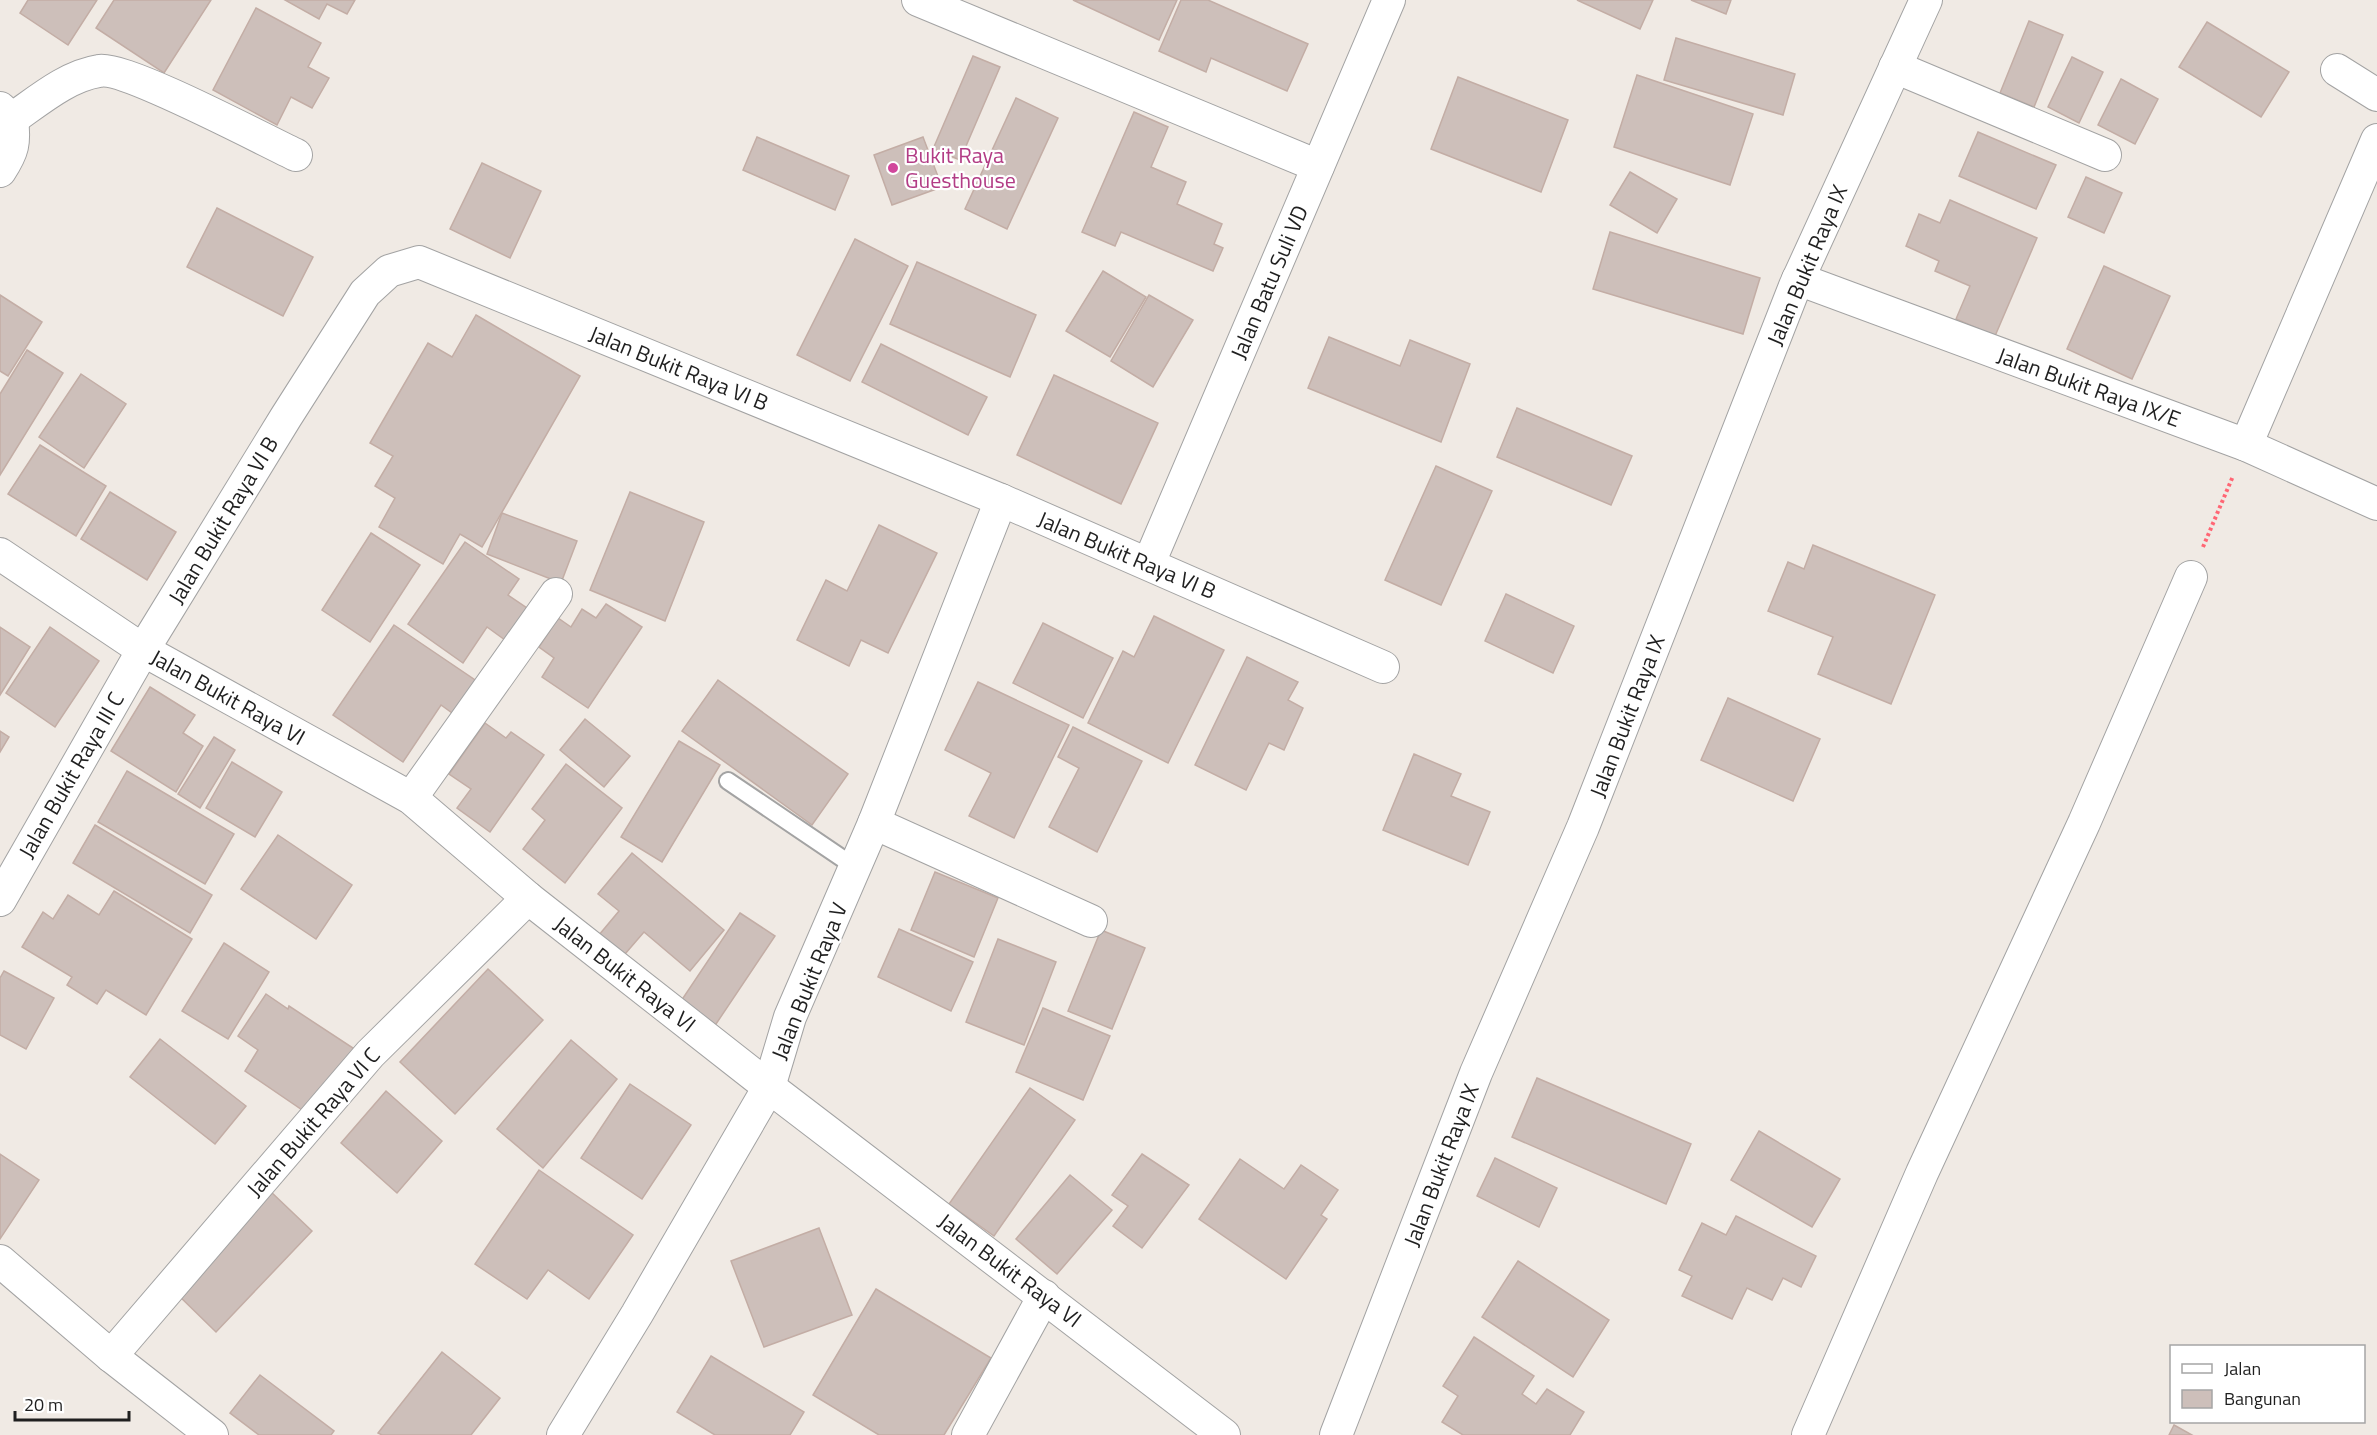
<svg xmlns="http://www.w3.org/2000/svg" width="2377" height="1435" viewBox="0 0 2377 1435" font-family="'Titillium Web',sans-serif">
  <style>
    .building { fill: #cdbfba; stroke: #c3ada5; stroke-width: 1.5 }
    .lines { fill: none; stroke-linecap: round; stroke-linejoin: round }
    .service-casing { stroke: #a3a3a3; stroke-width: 20 }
    .minor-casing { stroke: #a3a3a3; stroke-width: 34 }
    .path { stroke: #ff6674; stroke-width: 4; stroke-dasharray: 3 3; stroke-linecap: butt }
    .service { stroke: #fff; stroke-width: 16 }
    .minor { stroke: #fff; stroke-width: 32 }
    .hotel-dot { fill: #d1479c; stroke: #fff; stroke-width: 2 }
    .labels { text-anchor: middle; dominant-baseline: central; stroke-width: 4.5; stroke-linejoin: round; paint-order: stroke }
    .hotel-label { font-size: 22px; fill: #b23c85; stroke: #fff; text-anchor: start }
    .street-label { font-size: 22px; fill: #1f1f1f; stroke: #fff }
  </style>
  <rect width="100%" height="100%" fill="#f0eae4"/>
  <g class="building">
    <path d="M28,0H97L68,45L20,13Z"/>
    <path d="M114,0H211L164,73L96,28Z"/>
    <path d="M285,0H355L347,14L327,4L319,19Z"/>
    <path d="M1073,0H1177L1159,40Z"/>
    <path d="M1181,0H1208L1308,44L1287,91L1211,58L1206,72L1159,51Z"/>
    <path d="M1577,0H1653L1640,29Z"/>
    <path d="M1691,0H1731L1726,14Z"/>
    <path d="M256,8L321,43L308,67L329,78L312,108L291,97L277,125L213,90Z"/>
    <path d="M2029,21L2063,35L2034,107L2000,93Z"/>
    <path d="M2207,22L2289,72L2261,117L2179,67Z"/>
    <path d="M1676,38L1795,74L1783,115L1664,80Z"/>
    <path d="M973,56L1000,67L960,160L933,149Z"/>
    <path d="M2072,57L2103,72L2079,123L2048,107Z"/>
    <path d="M1637,75L1753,114L1730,185L1614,147Z"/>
    <path d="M1458,77L1568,120L1541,192L1431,149Z"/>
    <path d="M2121,79L2158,99L2135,144L2098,125Z"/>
    <path d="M1016,98L1058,118L1007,229L965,209Z"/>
    <path d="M1134,112L1168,127L1151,167L1186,182L1177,204L1222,224L1214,244L1223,248L1213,271L1121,232L1115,246L1082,232Z"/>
    <path d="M1978,132L2056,165L2036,209L1959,176Z"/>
    <path d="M757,137L849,176L835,210L743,170Z"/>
    <path d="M923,137L942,187L892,205L874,155Z"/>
    <path d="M482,163L541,191L510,258L450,229Z"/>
    <path d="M1630,172L1677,199L1657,233L1610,205Z"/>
    <path d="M2086,177L2122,193L2104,233L2068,217Z"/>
    <path d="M1950,200L2037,238L1995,336L1956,319L1970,286L1935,271L1939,261L1906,246L1919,214L1940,223Z"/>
    <path d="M217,208L313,257L283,316L187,267Z"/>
    <path d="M1610,232L1760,278L1743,334L1593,289Z"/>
    <path d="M855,239L908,266L850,381L797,355Z"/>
    <path d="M917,262L1036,315L1010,377L890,324Z"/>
    <path d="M2104,266L2170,296L2132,379L2067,349Z"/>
    <path d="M1103,271L1146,297L1110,357L1066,331Z"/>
    <path d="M0,295L42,322L8,376L0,371Z"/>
    <path d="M1149,295L1193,320L1153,387L1111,361Z"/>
    <path d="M476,315L580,376L482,547L460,534L443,564L379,527L395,498L375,486L393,456L370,443L428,343L452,357Z"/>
    <path d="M1329,337L1400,366L1410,340L1470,364L1441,442L1308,388Z"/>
    <path d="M881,344L987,397L968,435L862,382Z"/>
    <path d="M27,350L63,373L0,475V394Z"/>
    <path d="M81,374L126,404L84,468L39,437Z"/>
    <path d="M1054,375L1158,423L1121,504L1017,455Z"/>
    <path d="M1517,408L1632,456L1611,505L1497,457Z"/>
    <path d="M40,445L106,486L76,536L8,494Z"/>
    <path d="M1436,466L1492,491L1441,605L1385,580Z"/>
    <path d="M110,492L176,532L147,580L81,539Z"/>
    <path d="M630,492L704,522L665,621L590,590Z"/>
    <path d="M502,513L577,541L561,583L487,554Z"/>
    <path d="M879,525L937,553L888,653L861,640L849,666L797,640L826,580L847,591Z"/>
    <path d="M371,533L420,565L370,642L322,610Z"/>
    <path d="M465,542L519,579L508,595L527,608L505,640L487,627L463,663L408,624Z"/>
    <path d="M1813,545L1935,595L1891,704L1818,674L1833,637L1768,611L1788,562L1804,569Z"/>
    <path d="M1506,594L1574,626L1553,673L1485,641Z"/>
    <path d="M606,604L642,627L588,708L542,677L554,658L539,647L558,618L571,627L582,609L596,618Z"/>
    <path d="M1154,616L1224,650L1168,763L1088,723L1123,651L1134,657Z"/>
    <path d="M1043,623L1113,658L1083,718L1013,683Z"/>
    <path d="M394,625L481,684L459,718L441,705L403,762L333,715Z"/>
    <path d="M0,627L30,647L0,695Z"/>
    <path d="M50,627L99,661L55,727L6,693Z"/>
    <path d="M1247,657L1298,682L1288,700L1303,708L1284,750L1269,743L1246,790L1195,765Z"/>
    <path d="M718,680L848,774L812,825L682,731Z"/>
    <path d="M978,682L1069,725L1014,838L969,816L991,773L945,750Z"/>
    <path d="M150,687L195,715L183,733L203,746L176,792L111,751Z"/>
    <path d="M1728,698L1820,739L1793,801L1701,760Z"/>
    <path d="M585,719L630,756L604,787L560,750Z"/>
    <path d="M485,723L506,738L511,732L544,755L490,832L457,808L471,789L449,774Z"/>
    <path d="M1073,727L1142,761L1097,852L1049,827L1079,768L1058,757Z"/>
    <path d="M0,731L9,737L0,752Z"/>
    <path d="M214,737L235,750L200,808L178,794Z"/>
    <path d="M679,741L720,765L662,862L621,837Z"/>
    <path d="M1414,754L1461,774L1451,796L1490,812L1468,865L1383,830Z"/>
    <path d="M232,762L282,792L255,837L206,808Z"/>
    <path d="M566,764L622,808L565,883L523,849L545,820L532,809Z"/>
    <path d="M127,771L234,834L205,884L98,822Z"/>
    <path d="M95,825L212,895L190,933L73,863Z"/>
    <path d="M278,835L352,885L316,939L241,889Z"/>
    <path d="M632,853L724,930L690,971L644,932L619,961L594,941L619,911L598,894Z"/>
    <path d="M935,872L998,898L974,957L911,930Z"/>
    <path d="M114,891L192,939L146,1015L106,990L97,1004L67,985L72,977L22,947L43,912L53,919L68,895L99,915Z"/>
    <path d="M740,913L775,936L712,1030L677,1007Z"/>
    <path d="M899,929L973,962L951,1011L878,977Z"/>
    <path d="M1101,930L1145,948L1112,1029L1068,1011Z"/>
    <path d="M998,939L1056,962L1024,1045L966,1022Z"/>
    <path d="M224,943L269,972L228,1039L182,1011Z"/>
    <path d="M488,969L543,1020L455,1114L400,1062Z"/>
    <path d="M4,971L54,998L26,1049L0,1035V978Z"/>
    <path d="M266,994L288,1009L289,1006L356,1050L311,1116L245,1071L258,1050L238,1036Z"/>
    <path d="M1043,1008L1110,1036L1083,1100L1016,1072Z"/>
    <path d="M160,1039L246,1106L215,1144L130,1077Z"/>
    <path d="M571,1040L617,1079L543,1168L497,1129Z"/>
    <path d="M1537,1078L1691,1144L1666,1204L1512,1137Z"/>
    <path d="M630,1084L691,1125L642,1199L581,1158Z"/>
    <path d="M1030,1088L1075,1120L994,1236L949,1204Z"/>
    <path d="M386,1091L442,1141L397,1193L341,1143Z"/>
    <path d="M1759,1131L1840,1179L1812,1227L1731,1180Z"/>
    <path d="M0,1154L39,1180L0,1239Z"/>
    <path d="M1142,1154L1189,1185L1142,1248L1113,1226L1128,1206L1112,1195Z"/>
    <path d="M1495,1158L1557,1188L1539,1227L1477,1196Z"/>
    <path d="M1240,1159L1284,1189L1301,1165L1338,1190L1321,1215L1327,1219L1286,1279L1199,1219Z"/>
    <path d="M539,1170L633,1235L589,1299L548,1270L527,1299L475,1264Z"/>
    <path d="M1070,1175L1112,1210L1057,1274L1016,1239Z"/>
    <path d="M269,1190L312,1231L216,1332L174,1291Z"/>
    <path d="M1736,1216L1816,1256L1801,1287L1783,1278L1772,1300L1747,1288L1732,1319L1682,1296L1692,1276L1679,1270L1702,1223L1726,1235Z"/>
    <path d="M819,1228L852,1315L764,1347L731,1261Z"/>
    <path d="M1518,1261L1609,1320L1573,1377L1482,1317Z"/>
    <path d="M876,1289L991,1358L944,1435H879L813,1395Z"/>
    <path d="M1474,1337L1534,1376L1522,1394L1536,1404L1547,1389L1584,1412L1570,1435H1463L1442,1422L1458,1396L1443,1386Z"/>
    <path d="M442,1352L500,1398L471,1435H382L378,1433Z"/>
    <path d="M711,1356L804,1412L790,1435H715L677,1412Z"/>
    <path d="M260,1375L334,1431L331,1435H259L230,1413Z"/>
    <path d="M2174,1425L2192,1435H2169Z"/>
  </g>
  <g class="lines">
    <defs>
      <path id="service" d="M728,781L855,867"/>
      <g id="minor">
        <path d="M918,0L1318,166"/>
        <path d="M1895,67L2105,155"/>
        <path d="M2337,70L2377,95"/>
        <path d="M0,108L12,119C15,143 13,151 0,171"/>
        <path d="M12,119C38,101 67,76 99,71C125,66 264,140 296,155"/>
        <path d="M1798,279L2246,445L2377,504"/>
        <path d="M2246,445L2377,140"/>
        <path d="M0,554L143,650L411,798L528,898L769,1087L1224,1435"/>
        <path d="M1149,563L1389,0"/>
        <path d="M411,798L556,594"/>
        <path d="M874,823L1091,921"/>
        <path d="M0,900L143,650L286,417L365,293L389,271L419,262L1001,500L1383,667"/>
        <path d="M0,1261L111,1356L212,1435"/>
        <path d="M111,1356L370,1054L528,898"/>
        <path d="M563,1435L637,1314L769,1087L790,1017L874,823L1001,500"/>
        <path d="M968,1435L1044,1296"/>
        <path d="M1336,1435L1476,1073L1583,827L1795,286L1926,0"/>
        <path d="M1808,1435L1922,1173L2084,823L2191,577"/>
      </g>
    </defs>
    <use href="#service" class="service-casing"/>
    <use href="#minor" class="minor-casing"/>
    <path class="path" d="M2203,547L2233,476"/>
    <use href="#service" class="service"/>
    <use href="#minor" class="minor"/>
  </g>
  <circle class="hotel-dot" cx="893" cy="168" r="6"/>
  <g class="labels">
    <g class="hotel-label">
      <text x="905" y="155">Bukit Raya<tspan x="905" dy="25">Guesthouse</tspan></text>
    </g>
    <g class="street-label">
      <text transform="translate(1807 265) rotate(-67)">Jalan Bukit Raya IX</text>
      <text transform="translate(1269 282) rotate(-67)">Jalan Batu Suli VD</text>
      <text transform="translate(679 368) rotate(22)">Jalan Bukit Raya VI B</text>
      <text transform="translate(2089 387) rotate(20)">Jalan Bukit Raya IX/E</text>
      <text transform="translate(223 520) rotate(-59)">Jalan Bukit Raya VI B</text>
      <text transform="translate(1127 555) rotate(23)">Jalan Bukit Raya VI B</text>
      <text transform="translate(228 697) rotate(29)">Jalan Bukit Raya VI</text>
      <text transform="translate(1627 716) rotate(-69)">Jalan Bukit Raya IX</text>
      <text transform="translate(71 775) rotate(-60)">Jalan Bukit Raya III C</text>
      <text transform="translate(625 974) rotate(38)">Jalan Bukit Raya VI</text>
      <text transform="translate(809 981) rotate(-68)">Jalan Bukit Raya V</text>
      <text transform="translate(313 1122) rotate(-49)">Jalan Bukit Raya VI C</text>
      <text transform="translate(1441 1165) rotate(-69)">Jalan Bukit Raya IX</text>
      <text transform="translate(1010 1270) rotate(37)">Jalan Bukit Raya VI</text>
    </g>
  </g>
  <rect x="2170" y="1345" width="195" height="78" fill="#ffffff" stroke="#a5a5a5" stroke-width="1.5"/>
  <rect x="2182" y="1364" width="30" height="9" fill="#ffffff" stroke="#a5a5a5" stroke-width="1.5"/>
  <text x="2224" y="1375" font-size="18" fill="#1f1f1f">Jalan</text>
  <rect x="2182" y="1390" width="30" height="18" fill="#cdbfba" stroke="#a5a5a5" stroke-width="1.5"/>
  <text x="2224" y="1405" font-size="18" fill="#1f1f1f">Bangunan</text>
  <path d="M15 1411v9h114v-9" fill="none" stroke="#1f1f1f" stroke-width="3"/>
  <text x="24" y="1411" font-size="18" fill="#1f1f1f" stroke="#ffffff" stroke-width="4.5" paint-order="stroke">20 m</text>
</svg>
